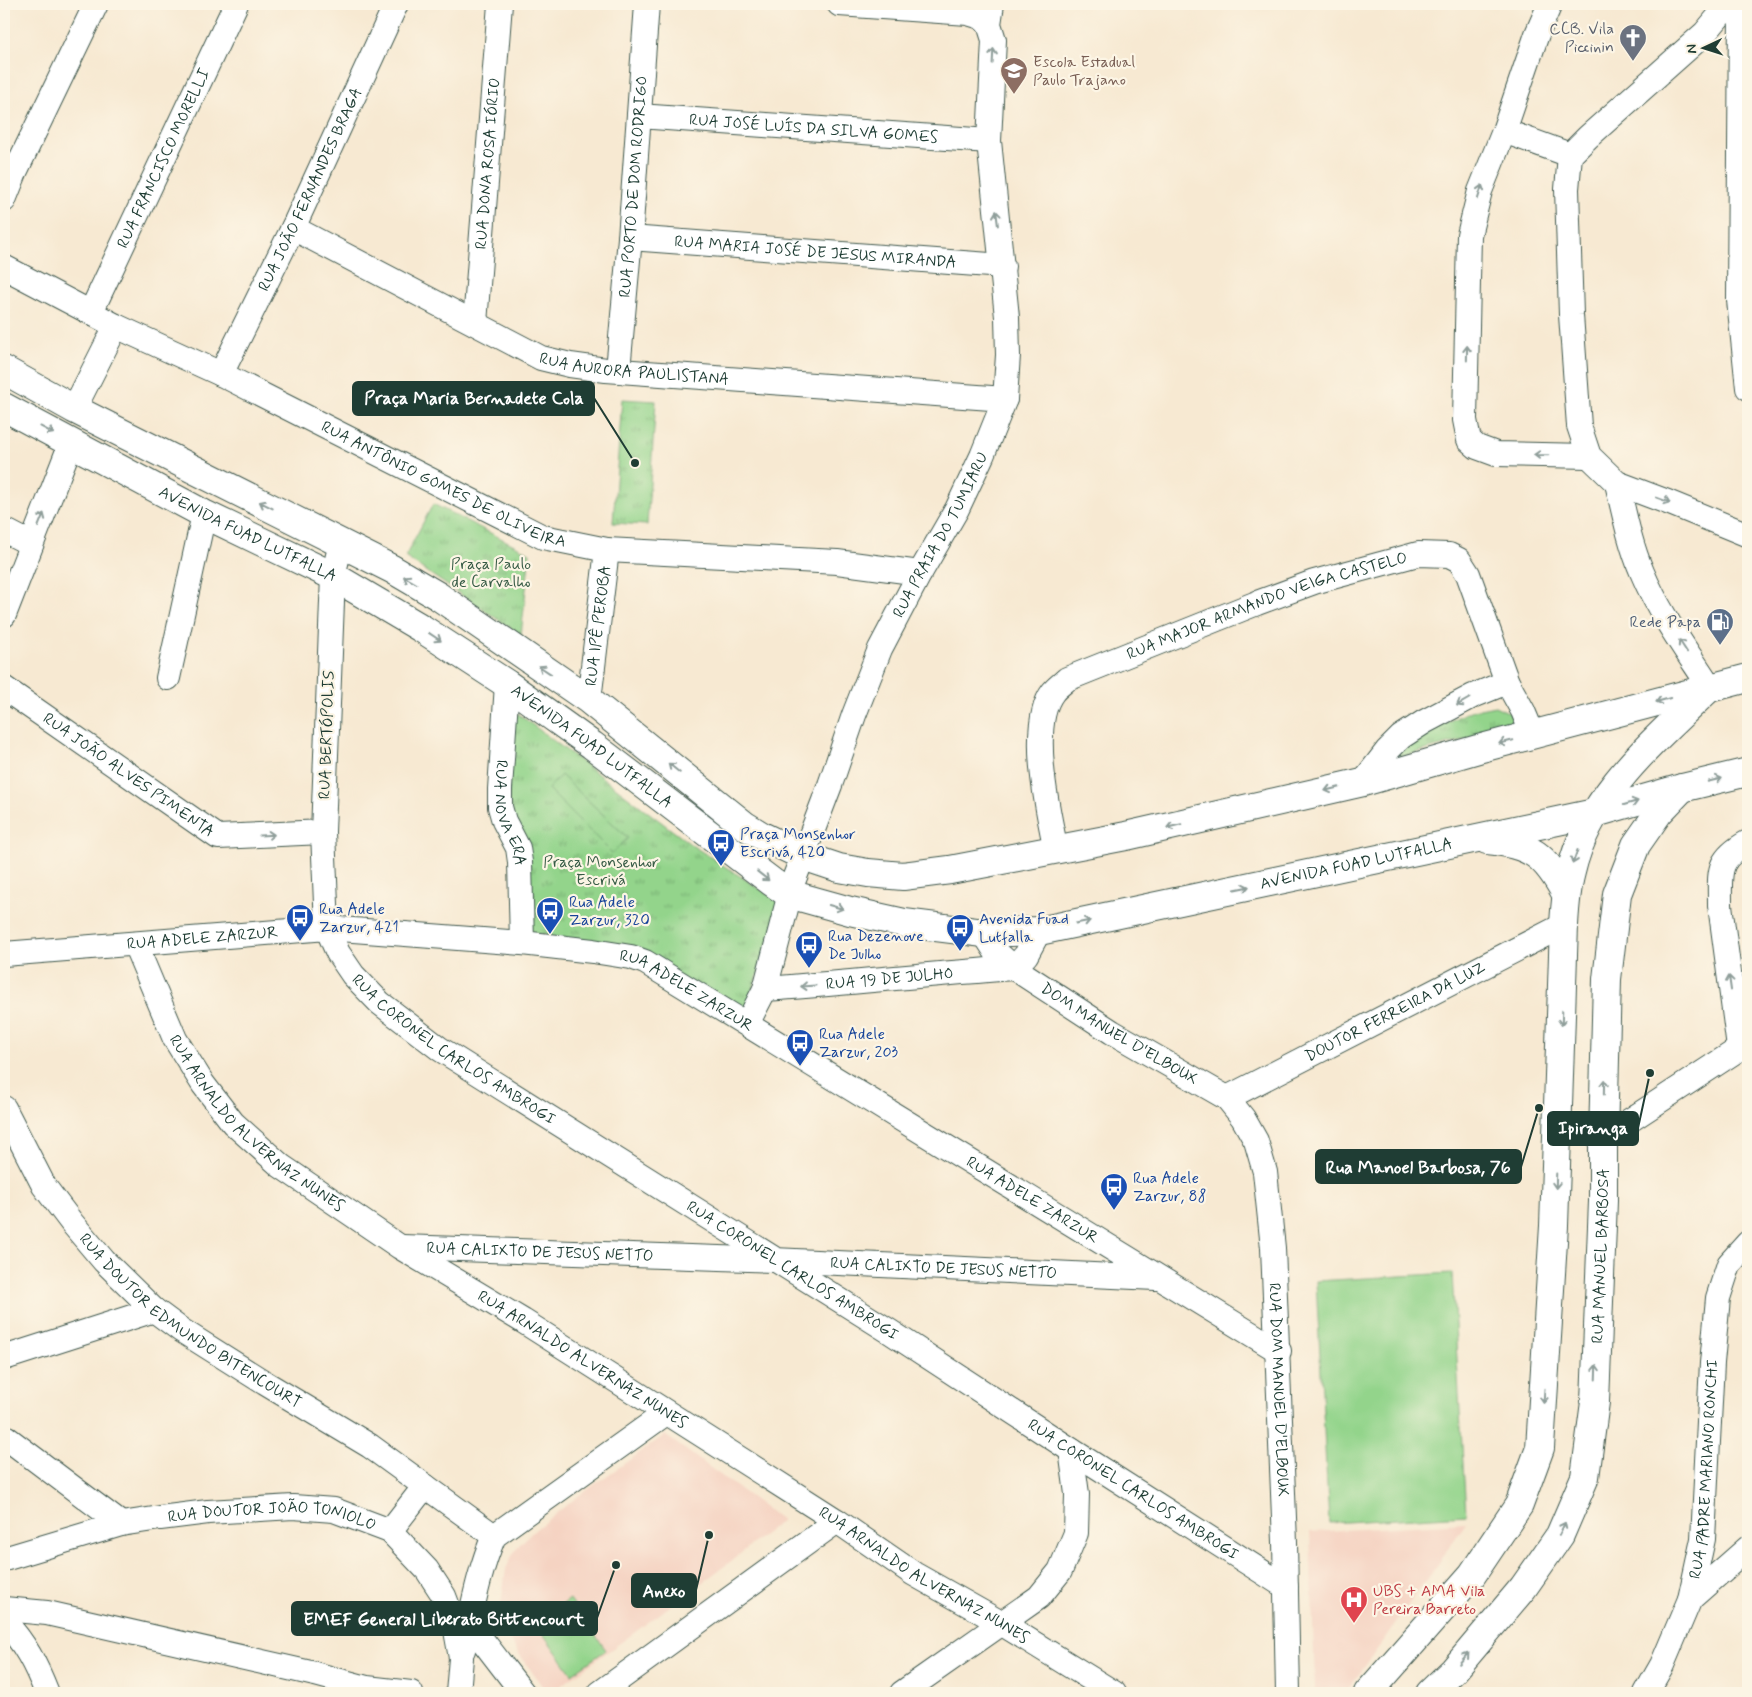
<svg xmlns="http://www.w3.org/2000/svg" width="1752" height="1697" viewBox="0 0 1752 1697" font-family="Mynerve,sans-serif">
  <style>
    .built { fill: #f5d3c2 }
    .park { fill: url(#park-tufts); stroke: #598860 }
    .pitch { fill: #93d48b; stroke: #598860 }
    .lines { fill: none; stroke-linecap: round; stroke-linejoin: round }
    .minor-casing { stroke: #3f574c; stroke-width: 26 }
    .major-casing { stroke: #3f574c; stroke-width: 30 }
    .minor { stroke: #fff; stroke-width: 24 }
    .major { stroke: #fff; stroke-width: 28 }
    .oneway { stroke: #8f9e9a }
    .labels { text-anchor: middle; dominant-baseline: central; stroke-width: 4.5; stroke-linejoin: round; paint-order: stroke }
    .worship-label { font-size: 16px; fill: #5b616d; stroke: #fcf5e5; text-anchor: end }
    .education-label { font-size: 16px; fill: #785e54; stroke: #fcf5e5; text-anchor: start }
    .street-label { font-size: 16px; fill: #1f3d34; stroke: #fcf5e5 }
    .park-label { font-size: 16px; fill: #365b45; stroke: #fcf5e5 }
    .service-label { font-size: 16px; fill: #4e5e75; stroke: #fcf5e5; text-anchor: end }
    .transit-label { font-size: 16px; fill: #164399; stroke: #fcf5e5; text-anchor: start }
    .health-label { font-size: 16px; fill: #be3a42; stroke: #fcf5e5; text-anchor: start }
    .leader { fill: none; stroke: #1f3d34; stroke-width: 2 }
    .callout-dot { fill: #1f3d34; stroke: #fcf5e5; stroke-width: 2 }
    .callout { fill: #1f3d34; stroke: #1f3d34; stroke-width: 2 }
    .callout-label { font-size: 18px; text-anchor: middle; font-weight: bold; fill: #fff }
  </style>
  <defs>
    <pattern id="park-tufts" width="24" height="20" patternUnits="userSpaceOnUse" patternTransform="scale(1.25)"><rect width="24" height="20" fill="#93d48b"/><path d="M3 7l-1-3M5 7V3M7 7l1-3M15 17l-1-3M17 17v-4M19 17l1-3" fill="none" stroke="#77ad72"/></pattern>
  </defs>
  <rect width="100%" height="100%" fill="#fcf5e5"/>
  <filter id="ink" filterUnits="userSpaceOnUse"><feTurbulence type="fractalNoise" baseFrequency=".02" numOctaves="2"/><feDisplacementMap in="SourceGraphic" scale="10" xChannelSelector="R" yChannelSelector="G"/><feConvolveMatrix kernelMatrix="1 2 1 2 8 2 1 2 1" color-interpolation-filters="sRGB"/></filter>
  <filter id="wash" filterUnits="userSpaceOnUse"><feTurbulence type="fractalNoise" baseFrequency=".0096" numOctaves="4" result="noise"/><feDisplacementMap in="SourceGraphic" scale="20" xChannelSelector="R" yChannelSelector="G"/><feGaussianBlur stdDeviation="1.12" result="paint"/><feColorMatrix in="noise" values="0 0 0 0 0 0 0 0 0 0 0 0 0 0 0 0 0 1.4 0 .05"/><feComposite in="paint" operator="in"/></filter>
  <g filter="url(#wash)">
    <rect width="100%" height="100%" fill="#f7e9d2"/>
    <g class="built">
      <path d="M665,1435L782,1520L730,1562L627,1638L574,1676L550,1693H547L498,1624L506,1569L512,1556L520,1544L536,1529L581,1494Z"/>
      <path d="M1466,1523L1346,1693L1317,1692L1315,1687L1310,1532Z"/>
    </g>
    <g class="park">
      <path d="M622,399L656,401L647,525L613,523Z"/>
      <path d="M433,504L530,553L521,635L405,557Z"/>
      <path d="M1495,706L1510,713L1514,727L1391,759L1411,740L1470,711Z"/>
      <path d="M513,710L693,846L782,903L744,1015L645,958L529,932L508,804Z"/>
    </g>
    <g class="pitch">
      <path d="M561,775L628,838L612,853L548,789Z"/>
      <path d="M1452,1273L1466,1515L1329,1523L1316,1281Z"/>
      <path d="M570,1599L606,1650L572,1674L536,1624Z"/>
    </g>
  </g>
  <g filter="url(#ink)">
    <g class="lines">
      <defs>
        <g id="minor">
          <path d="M839,4L968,13L981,17L989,24"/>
          <path d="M1550,4L1537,34L1504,131L1480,191L1469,235L1465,420L1469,440L1477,447L1496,454L1589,456"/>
          <path d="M1729,4L1705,33L1588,137L1570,155L1567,189L1571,315L1579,426L1589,456L1617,483L1670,503L1748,535"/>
          <path d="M1741,4L1739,300L1748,388"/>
          <path id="s1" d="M639,116L989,141"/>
          <path d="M1504,131L1570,155"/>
          <path d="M4,200L16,170L96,4"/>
          <path id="s2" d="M293,228L541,358L570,365L606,370L1005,399"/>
          <path id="s3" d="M630,238L1003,266"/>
          <path id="s4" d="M4,267L116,326L221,374L543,537L607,550L837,562L920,573"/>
          <path id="s5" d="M91,312L236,4"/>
          <path id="s6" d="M475,323L500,4"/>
          <path id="s7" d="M618,370L630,238L647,4"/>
          <path id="s8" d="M221,374L293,228L396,4"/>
          <path d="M74,409L116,326"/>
          <path d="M1617,483C1624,513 1630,544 1642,572C1659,613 1686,650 1710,687"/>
          <path d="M4,530L31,544"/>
          <path id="s9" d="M341,543L333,576L323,832L327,928L338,953L353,975L380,1003L440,1049L889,1331L1071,1450L1286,1587"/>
          <path d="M4,615L71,443"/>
          <path d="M168,678L204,514"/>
          <path id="s10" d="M507,684L500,789V807L504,821L518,848L520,862L522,943"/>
          <path id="s11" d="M4,688L218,837L323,832"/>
          <path id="s12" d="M589,700L607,550"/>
          <path d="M1363,782L1387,751L1401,737L1424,722L1473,696L1507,682"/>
          <path id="s13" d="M1056,850C1048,812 1028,724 1053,692C1057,687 1063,683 1067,679L1257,603L1314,582L1418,554L1449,555L1459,560L1468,574L1507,682L1523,711L1533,735"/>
          <path id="s14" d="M984,933L996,952L1014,968L1112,1032L1227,1098L1243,1118L1256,1141L1265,1172L1273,1248L1285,1542L1288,1693"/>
          <path id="s15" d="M135,944L175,1039L203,1084L233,1123L281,1166L400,1247L523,1321L751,1466L837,1521L914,1574L1001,1623L1114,1693"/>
          <path id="s16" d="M4,954L327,928L522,943L593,951L631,957L645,962L1279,1351"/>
          <path d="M1014,968L1026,955L1039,931"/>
          <path id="s17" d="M765,989C848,983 931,974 1014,968"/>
          <path id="s18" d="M747,1024L765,989L793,882L830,785L854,715L880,649L920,573L957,509L982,456L1005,399L1008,355L1007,317L989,141L994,40L989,24L992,4"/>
          <path d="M1739,1048L1720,905C1720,871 1716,860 1748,842"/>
          <path id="s19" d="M1227,1098L1564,925"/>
          <path id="s20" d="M4,1108L44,1186L72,1223L104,1261L154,1310L181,1330L265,1383L370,1446L425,1486"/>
          <path d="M1603,1138L1748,1043"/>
          <path id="s21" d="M402,1247L774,1260L1156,1278"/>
          <path d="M4,1358L154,1310"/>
          <path d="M4,1436L121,1524"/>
          <path d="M390,1531L425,1486L494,1536"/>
          <path id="s22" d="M4,1559L121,1524L160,1518L208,1512L293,1507L334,1510L390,1531L427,1570L444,1596L455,1625L461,1658L458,1693"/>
          <path d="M1690,1599L1748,1548"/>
          <path d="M4,1609L47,1613L315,1674L367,1688L411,1693"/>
          <path d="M4,1621C25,1643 36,1665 47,1693"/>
          <path d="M469,1623L523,1693"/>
          <path d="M463,1650C472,1612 478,1573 494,1536L666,1413"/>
          <path d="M600,1693L837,1521"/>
          <path d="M902,1693L1039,1597L1060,1571L1076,1533L1077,1494L1071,1450"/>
          <path id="s23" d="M1646,1693L1662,1665L1690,1599L1703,1539L1712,1363L1718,1298L1729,1264L1748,1243"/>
        </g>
        <g id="major">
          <path d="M4,370L74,409L392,569L438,596L589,700L744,825L762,836L803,856L839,868L868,873L903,876L950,870L1126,836L1363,782L1478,749L1748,678"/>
          <path id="s24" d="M4,407L204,514L333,576L421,628L507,684L592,745L772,882L789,894L850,911L904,923L984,933L1039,931L1595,813L1682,788L1748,772"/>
          <path d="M1487,840C1531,844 1546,856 1566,894"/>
          <path d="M1368,1693L1472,1575L1519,1505L1540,1448L1554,1226L1564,925C1565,907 1566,890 1571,872C1588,796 1653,742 1707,690"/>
          <path id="s25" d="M1430,1693L1454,1670L1523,1588L1560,1535L1585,1477L1595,1402L1603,1201V1138L1607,979L1617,894L1636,845L1659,812L1682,788"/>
        </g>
      </defs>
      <use href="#minor" class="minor-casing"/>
      <use href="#major" class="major-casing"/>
      <use href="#minor" class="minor"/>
      <use href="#major" class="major"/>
    </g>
    <defs><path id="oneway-shaft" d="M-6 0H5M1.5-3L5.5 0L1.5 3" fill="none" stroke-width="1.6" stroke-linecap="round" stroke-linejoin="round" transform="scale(1.25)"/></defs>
    <g class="oneway">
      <use href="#oneway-shaft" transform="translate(993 56) rotate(-87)"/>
      <use href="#oneway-shaft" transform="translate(1480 192) rotate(-73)"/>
      <use href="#oneway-shaft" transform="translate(997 218) rotate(-97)"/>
      <use href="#oneway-shaft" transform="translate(1467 353) rotate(-89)"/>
      <use href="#oneway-shaft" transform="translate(47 430) rotate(28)"/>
      <use href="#oneway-shaft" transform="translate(1541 455) rotate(-179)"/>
      <use href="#oneway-shaft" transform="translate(1663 500) rotate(20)"/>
      <use href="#oneway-shaft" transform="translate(266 505) rotate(-153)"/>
      <use href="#oneway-shaft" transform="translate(41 520) rotate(-68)"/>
      <use href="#oneway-shaft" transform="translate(410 580) rotate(-150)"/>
      <use href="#oneway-shaft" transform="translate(435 637) rotate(34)"/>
      <use href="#oneway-shaft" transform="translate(1683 646) rotate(-123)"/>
      <use href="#oneway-shaft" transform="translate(545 670) rotate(-146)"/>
      <use href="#oneway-shaft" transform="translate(1663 700) rotate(164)"/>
      <use href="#oneway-shaft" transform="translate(1463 702) rotate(150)"/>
      <use href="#oneway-shaft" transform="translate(1506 742) rotate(166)"/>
      <use href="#oneway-shaft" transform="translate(674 768) rotate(-141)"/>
      <use href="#oneway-shaft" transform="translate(1715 780) rotate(-14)"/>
      <use href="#oneway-shaft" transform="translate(1332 789) rotate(167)"/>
      <use href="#oneway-shaft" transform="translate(1631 803) rotate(-16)"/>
      <use href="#oneway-shaft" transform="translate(1174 826) rotate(167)"/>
      <use href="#oneway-shaft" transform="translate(267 835) rotate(-3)"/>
      <use href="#oneway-shaft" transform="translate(1575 857) rotate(110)"/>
      <use href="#oneway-shaft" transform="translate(763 876) rotate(38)"/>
      <use href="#oneway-shaft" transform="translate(1242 888) rotate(-12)"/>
      <use href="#oneway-shaft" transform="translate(836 907) rotate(16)"/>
      <use href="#oneway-shaft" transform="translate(1083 922) rotate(-12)"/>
      <use href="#oneway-shaft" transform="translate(1730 983) rotate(-98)"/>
      <use href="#oneway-shaft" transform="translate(808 986) rotate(176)"/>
      <use href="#oneway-shaft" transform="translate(1562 1018) rotate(92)"/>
      <use href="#oneway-shaft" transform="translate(1604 1087) rotate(-89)"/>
      <use href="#oneway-shaft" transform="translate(1556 1181) rotate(92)"/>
      <use href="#oneway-shaft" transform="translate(1596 1372) rotate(-88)"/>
      <use href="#oneway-shaft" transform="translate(1544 1396) rotate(94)"/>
      <use href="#oneway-shaft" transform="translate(1562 1529) rotate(-65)"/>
      <use href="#oneway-shaft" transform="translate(1464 1658) rotate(-50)"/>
    </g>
  </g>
  <defs>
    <symbol id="church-pin" viewBox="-11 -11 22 30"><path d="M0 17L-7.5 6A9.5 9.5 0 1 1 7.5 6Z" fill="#6b7280" stroke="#fcf5e5"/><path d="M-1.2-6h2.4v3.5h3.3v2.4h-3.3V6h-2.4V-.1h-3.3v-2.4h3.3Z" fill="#fff"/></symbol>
    <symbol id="school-pin" viewBox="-11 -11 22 30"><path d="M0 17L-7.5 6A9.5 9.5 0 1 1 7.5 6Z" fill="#8d6e63" stroke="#fcf5e5"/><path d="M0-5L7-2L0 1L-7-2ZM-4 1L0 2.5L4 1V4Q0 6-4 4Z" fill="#fff"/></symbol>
    <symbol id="fuel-pin" viewBox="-11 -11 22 30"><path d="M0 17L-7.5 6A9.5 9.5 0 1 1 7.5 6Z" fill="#5c6f8a" stroke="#fcf5e5"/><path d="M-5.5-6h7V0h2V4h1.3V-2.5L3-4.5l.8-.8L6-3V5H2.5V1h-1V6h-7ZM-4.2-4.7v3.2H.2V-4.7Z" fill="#fff"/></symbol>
    <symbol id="bus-pin" viewBox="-11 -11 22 30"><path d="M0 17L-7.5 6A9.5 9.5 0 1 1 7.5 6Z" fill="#1a4fb4" stroke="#fcf5e5"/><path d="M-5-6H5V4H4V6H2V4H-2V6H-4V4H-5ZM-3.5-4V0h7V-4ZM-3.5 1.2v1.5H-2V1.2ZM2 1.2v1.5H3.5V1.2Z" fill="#fff"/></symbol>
    <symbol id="hospital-pin" viewBox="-11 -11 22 30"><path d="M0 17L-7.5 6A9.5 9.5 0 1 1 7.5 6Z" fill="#e0444e" stroke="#fcf5e5"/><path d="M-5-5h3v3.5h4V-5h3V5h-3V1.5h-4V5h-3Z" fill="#fff"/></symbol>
  </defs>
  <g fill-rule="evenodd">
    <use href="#church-pin" x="1617" y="22" width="32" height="43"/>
    <use href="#school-pin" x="998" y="55" width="32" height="43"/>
    <use href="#fuel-pin" x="1704" y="606" width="32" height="43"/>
    <use href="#bus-pin" x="705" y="827" width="32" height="43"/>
    <use href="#bus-pin" x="534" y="895" width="32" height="43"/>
    <use href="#bus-pin" x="284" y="902" width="32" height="43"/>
    <use href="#bus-pin" x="944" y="912" width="32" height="43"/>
    <use href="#bus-pin" x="793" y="929" width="32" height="43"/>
    <use href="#bus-pin" x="784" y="1027" width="32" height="43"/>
    <use href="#bus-pin" x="1098" y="1171" width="32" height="43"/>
    <use href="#hospital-pin" x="1338" y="1584" width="32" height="43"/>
  </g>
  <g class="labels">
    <g class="worship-label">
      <text x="1614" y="29">CCB. Vila<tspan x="1614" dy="18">Piccinin</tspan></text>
    </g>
    <g class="education-label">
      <text x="1033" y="62">Escola Estadual<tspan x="1033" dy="18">Paulo Trajano</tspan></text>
    </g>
    <g class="street-label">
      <text stroke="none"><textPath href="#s1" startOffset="175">RUA JOSÉ LUÍS DA SILVA GOMES</textPath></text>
      <text stroke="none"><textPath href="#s5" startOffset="170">RUA FRANCISCO MORELLI</textPath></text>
      <text stroke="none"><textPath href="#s6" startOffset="160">RUA DONA ROSA IÓRIO</textPath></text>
      <text stroke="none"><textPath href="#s7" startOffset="184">RUA PORTO DE DOM RODRIGO</textPath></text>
      <text stroke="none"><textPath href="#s8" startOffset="205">RUA JOÃO FERNANDES BRAGA</textPath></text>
      <text stroke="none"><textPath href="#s3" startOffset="186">RUA MARIA JOSÉ DE JESUS MIRANDA</textPath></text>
      <text stroke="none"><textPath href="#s2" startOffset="374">RUA AURORA PAULISTANA</textPath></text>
      <text stroke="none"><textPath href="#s4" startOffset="491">RUA ANTÔNIO GOMES DE OLIVEIRA</textPath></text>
      <text stroke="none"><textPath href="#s24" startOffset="275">AVENIDA FUAD LUTFALLA</textPath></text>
      <text stroke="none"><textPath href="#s18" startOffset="528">RUA PRAIA DO TUMIARU</textPath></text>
      <text stroke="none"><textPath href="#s13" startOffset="394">RUA MAJOR ARMANDO VEIGA CASTELO</textPath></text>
      <text stroke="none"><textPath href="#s12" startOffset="75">RUA IPÊ PEROBA</textPath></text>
      <text transform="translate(327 735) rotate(-88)">RUA BERTÓPOLIS</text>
      <text stroke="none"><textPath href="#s24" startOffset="680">AVENIDA FUAD LUTFALLA</textPath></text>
      <text stroke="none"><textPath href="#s11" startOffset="152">RUA JOÃO ALVES PIMENTA</textPath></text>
      <text stroke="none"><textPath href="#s10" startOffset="131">RUA NOVA ERA</textPath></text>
      <text stroke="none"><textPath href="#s24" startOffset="1505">AVENIDA FUAD LUTFALLA</textPath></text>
      <text stroke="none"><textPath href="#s16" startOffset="199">RUA ADELE ZARZUR</textPath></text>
      <text stroke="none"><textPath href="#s17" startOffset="125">RUA 19 DE JULHO</textPath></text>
      <text stroke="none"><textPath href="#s16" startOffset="694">RUA ADELE ZARZUR</textPath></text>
      <text stroke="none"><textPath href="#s19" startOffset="189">DOUTOR FERREIRA DA LUZ</textPath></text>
      <text stroke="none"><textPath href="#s14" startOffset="171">DOM MANUEL D'ELBOUX</textPath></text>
      <text stroke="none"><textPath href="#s9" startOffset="566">RUA CORONEL CARLOS AMBROGI</textPath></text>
      <text stroke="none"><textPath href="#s15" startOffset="222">RUA ARNALDO ALVERNAZ NUNES</textPath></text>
      <text stroke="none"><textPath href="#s16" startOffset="1099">RUA ADELE ZARZUR</textPath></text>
      <text stroke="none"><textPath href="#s21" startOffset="138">RUA CALIXTO DE JESUS NETTO</textPath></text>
      <text stroke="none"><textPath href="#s25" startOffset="490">RUA MANUEL BARBOSA</textPath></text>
      <text stroke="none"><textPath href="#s21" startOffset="542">RUA CALIXTO DE JESUS NETTO</textPath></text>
      <text stroke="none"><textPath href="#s9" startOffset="971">RUA CORONEL CARLOS AMBROGI</textPath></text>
      <text stroke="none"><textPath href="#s20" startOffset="289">RUA DOUTOR EDMUNDO BITENCOURT</textPath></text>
      <text stroke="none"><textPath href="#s15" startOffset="628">RUA ARNALDO ALVERNAZ NUNES</textPath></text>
      <text stroke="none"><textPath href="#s14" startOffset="599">RUA DOM MANUEL D'ELBOUX</textPath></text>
      <text stroke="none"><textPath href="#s23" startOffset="235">RUA PADRE MARIANO RONCHI</textPath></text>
      <text stroke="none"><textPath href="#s9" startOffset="1376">RUA CORONEL CARLOS AMBROGI</textPath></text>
      <text stroke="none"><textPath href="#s22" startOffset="275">RUA DOUTOR JOÃO TONIOLO</textPath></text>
      <text stroke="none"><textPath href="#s15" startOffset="1032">RUA ARNALDO ALVERNAZ NUNES</textPath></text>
    </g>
    <g class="park-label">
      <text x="491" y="564">Praça Paulo<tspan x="491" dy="18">de Carvalho</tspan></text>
      <text x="601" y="862">Praça Monsenhor<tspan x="601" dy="18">Escrivá</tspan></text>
    </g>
    <g class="service-label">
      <text x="1701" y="622">Rede Papa</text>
    </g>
    <g class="transit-label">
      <text x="740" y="834">Praça Monsenhor<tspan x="740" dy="18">Escrivá, 420</tspan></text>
      <text x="569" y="902">Rua Adele<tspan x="569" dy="18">Zarzur, 320</tspan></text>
      <text x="319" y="909">Rua Adele<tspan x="319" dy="18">Zarzur, 421</tspan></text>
      <text x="979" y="919">Avenida Fuad<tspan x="979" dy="18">Lutfalla</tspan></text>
      <text x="828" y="936">Rua Dezenove<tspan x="828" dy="18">De Julho</tspan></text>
      <text x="819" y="1034">Rua Adele<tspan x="819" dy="18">Zarzur, 203</tspan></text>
      <text x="1133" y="1178">Rua Adele<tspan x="1133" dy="18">Zarzur, 88</tspan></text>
    </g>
    <g class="health-label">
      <text x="1373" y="1591">UBS + AMA Vila<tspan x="1373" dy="18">Pereira Barreto</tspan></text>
    </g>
  </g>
  <path class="leader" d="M635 463L594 398M1650 1073L1638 1128M1539 1108L1521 1167M709 1535L696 1590M616 1565L597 1618"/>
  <g class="callout-dot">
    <circle cx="635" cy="463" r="5"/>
    <circle cx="1650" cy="1073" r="5"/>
    <circle cx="1539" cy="1108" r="5"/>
    <circle cx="709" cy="1535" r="5"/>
    <circle cx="616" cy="1565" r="5"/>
  </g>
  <g class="callout">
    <rect x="353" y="382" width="241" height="33" rx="5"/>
    <rect x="1548" y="1112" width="90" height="33" rx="5"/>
    <rect x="1316" y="1150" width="205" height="33" rx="5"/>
    <rect x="632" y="1574" width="64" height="33" rx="5"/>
    <rect x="292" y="1602" width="305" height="33" rx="5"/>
  </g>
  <g class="callout-label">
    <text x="474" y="404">Praça Maria Bernadete Cola</text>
    <text x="1593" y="1134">Ipiranga</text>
    <text x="1418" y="1173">Rua Manoel Barbosa, 76</text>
    <text x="664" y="1597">Anexo</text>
    <text x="444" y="1625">EMEF General Liberato Bittencourt</text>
  </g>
  <rect width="1752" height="1697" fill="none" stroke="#fcf5e5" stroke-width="20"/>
  <g transform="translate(1704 48) rotate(266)" stroke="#fcf5e5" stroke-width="4" paint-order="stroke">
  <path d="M0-4L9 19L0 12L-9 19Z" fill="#1f3d34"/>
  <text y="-8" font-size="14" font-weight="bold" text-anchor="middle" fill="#1f3d34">N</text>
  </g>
</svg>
